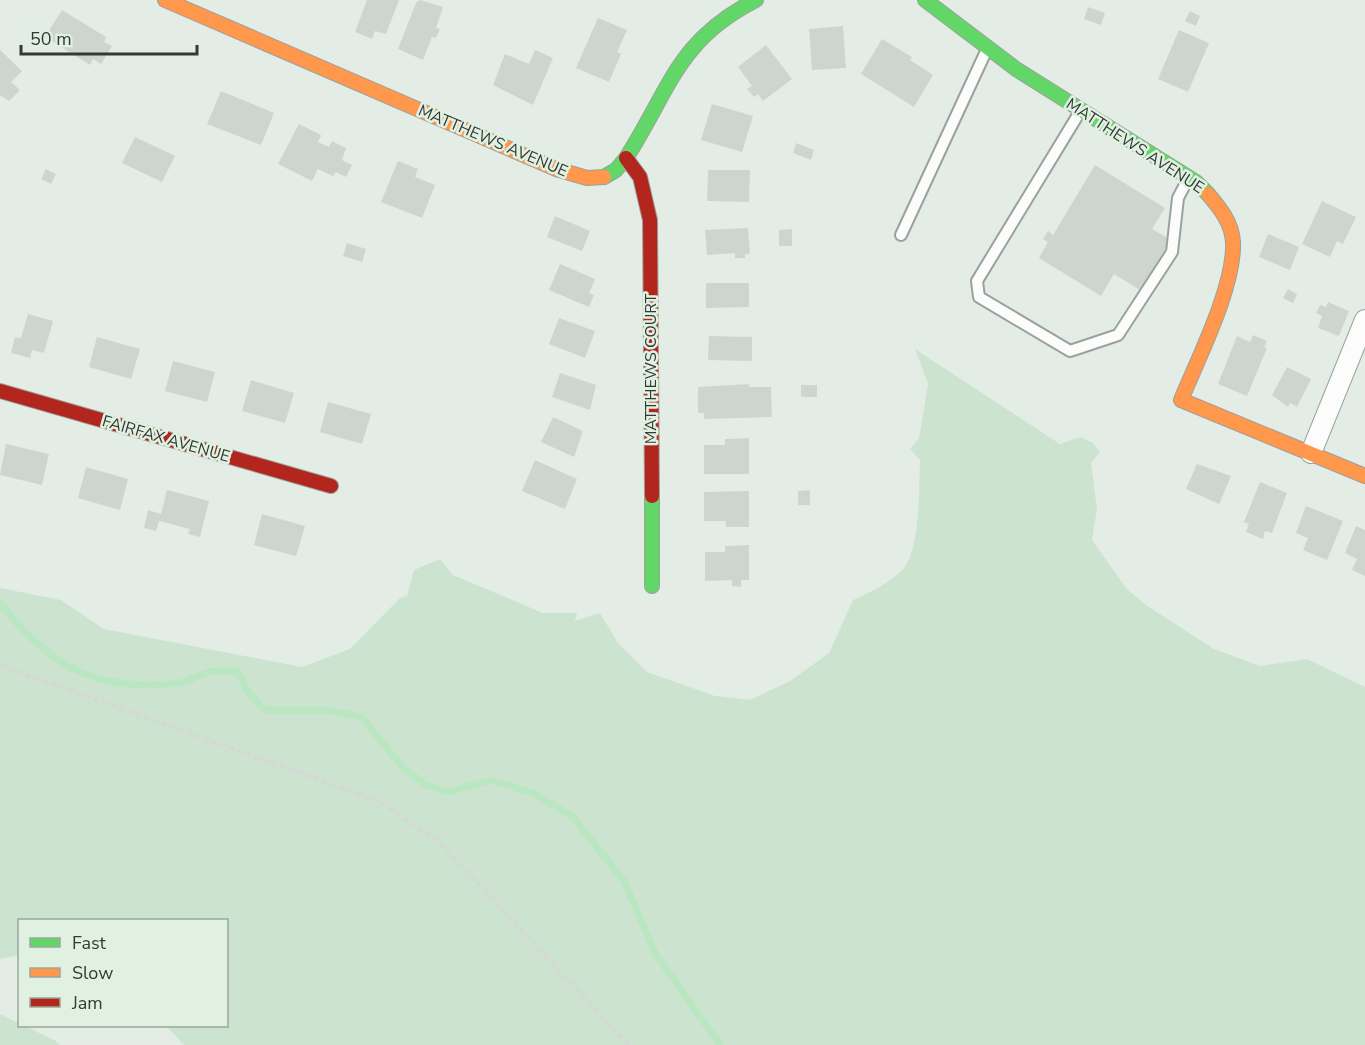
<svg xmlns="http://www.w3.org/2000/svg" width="1365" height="1045" viewBox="0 0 1365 1045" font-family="'Nunito Sans',sans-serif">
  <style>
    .green { fill: #cce4cf }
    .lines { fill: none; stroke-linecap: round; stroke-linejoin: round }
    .stream { stroke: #bae6c1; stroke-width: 7 }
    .building { fill: #ced5ce }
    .lane-casing { stroke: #9ba29c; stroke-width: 14 }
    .street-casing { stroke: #9ba29c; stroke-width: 22 }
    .fast-casing { stroke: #9ba29c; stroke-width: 16 }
    .slow-casing { stroke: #9ba29c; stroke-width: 16 }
    .jam-casing { stroke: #9ba29c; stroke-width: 16 }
    .path { stroke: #d6d8d6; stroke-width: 4; stroke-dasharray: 6 3; stroke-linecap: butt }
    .lane { stroke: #fbfcfb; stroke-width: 10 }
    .street { stroke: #fbfcfb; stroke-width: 20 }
    .fast { stroke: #63d668; stroke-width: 14 }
    .slow { stroke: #ff974d; stroke-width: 14 }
    .jam { stroke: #b3261e; stroke-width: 14 }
    .labels { text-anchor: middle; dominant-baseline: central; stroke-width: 5; stroke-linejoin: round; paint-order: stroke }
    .street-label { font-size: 16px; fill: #333934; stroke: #e0f1e2 }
  </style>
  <rect width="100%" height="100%" fill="#e4ede5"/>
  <g class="green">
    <path d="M915,349L1060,444L1080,437L1093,443L1100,452L1091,463L1097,509L1092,540L1127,589L1146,605L1214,649L1260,666L1307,659L1365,687V1045H184L166,1026H226V920H20L19,955L0,959V588L61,600L104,629L302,667L350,649L400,598L407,596L414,570L440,559L453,575L543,613H577L575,621L600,613L618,643L647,672L715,696L750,700L790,681L829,653L853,600C867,594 898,579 906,565C920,542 919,487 920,460L910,449L919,438L928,384Z"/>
    <path d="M0,1014L56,1041L59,1045H0Z"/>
  </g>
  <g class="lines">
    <path class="stream" d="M0,603C50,667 97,693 179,683C191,681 198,675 209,672C217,670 228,671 237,671L248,692L265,710H324L362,717L403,768L426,785L448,792L491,780L533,793L572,816L624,881L655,953L720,1045"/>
  </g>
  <g class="building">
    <path d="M367,0H399L386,34L375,31L372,39L355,32Z"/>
    <path d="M420,0L443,7L436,28L440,29L436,38L432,37L423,60L398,49L416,3Z"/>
    <path d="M1088,7L1105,13L1101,25L1084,19Z"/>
    <path d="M62,10L106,37L104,42L112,46L101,64L93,59L90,65L45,37Z"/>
    <path d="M1190,11L1200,16L1196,26L1185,21Z"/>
    <path d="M598,18L627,30L617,52L621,54L609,82L576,68Z"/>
    <path d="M843,26L846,68L812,70L809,29Z"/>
    <path d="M1179,30L1209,43L1188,92L1158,79Z"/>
    <path d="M882,39L912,57L910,60L933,75L914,107L861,74Z"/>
    <path d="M766,45L792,79L763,101L758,94L754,97L747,89L752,86L738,67Z"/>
    <path d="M0,50L22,71L11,82L20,90L9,101L0,95Z"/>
    <path d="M535,50L553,58L533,105L493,85L505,54L529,64Z"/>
    <path d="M221,91L274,113L261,145L207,124Z"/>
    <path d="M712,104L753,116L742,152L701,140Z"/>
    <path d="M299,124L321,135L318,142L329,147L332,141L346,148L342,160L352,165L346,177L336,172L333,176L318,169L312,181L278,164Z"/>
    <path d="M135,137L175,156L162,182L122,163Z"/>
    <path d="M796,143L814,150L811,160L793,153Z"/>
    <path d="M398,161L418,169L415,177L435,185L422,218L381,202Z"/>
    <path d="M1095,165L1165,208L1152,229L1171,240L1140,290L1114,274L1101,296L1039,258L1048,242L1043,239L1048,231L1053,235Z"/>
    <path d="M46,169L56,174L51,184L41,179Z"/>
    <path d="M708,170H750L749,202L707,201Z"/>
    <path d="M1322,201L1356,217L1343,244L1337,241L1330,257L1302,244Z"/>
    <path d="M555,216L590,231L582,251L547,237Z"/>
    <path d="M748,228L750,254H745V258H735V253L707,255L705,230Z"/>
    <path d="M792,229V246H779V230Z"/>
    <path d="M1268,234L1299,247L1290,270L1259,257Z"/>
    <path d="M347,243L366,249L362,262L343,256Z"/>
    <path d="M560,264L595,279L589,293L594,295L589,307L549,290Z"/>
    <path d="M706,283H749V307L706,308Z"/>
    <path d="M1288,289L1297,294L1293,303L1283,298Z"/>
    <path d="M1328,302L1349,311L1339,336L1318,328L1322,316L1316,313L1320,305L1326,307Z"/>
    <path d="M28,314L53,321L44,353L32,350L30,358L11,353L15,337L21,338Z"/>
    <path d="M559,318L595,331L585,358L549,344Z"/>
    <path d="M1253,335L1267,341L1264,347L1267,348L1247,396L1218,384L1237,336L1250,342Z"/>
    <path d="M709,336L752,337V361L708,360Z"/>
    <path d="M97,337L140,349L131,379L89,367Z"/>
    <path d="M173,361L215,372L207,402L165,391Z"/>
    <path d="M1287,367L1311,379L1297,407L1290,403L1288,407L1272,395Z"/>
    <path d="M560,373L596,385L590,410L552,397Z"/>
    <path d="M251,380L294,393L285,423L242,411Z"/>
    <path d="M749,384V387H771L772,417L704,419V413H698V387Z"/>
    <rect x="801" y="385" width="16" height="12"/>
    <path d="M328,402L371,414L362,444L320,432Z"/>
    <path d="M553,417L583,431L574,457L541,442Z"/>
    <path d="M749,438V474H704V445H725V439Z"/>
    <path d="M6,444L49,454L42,485L0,475Z"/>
    <path d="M535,460L577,479L565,509L522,491Z"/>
    <path d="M1197,464L1231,476L1219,504L1186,489Z"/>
    <path d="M86,467L128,479L120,510L78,498Z"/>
    <path d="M1260,482L1287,493L1272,533L1265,531L1263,539L1246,532L1249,524L1244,522Z"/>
    <path d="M167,490L209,501L200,537L188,534L190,529L159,521L156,531L144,528L148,510L161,514Z"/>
    <path d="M810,490V505H798V491Z"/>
    <path d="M749,491V527H726V521H704V492Z"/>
    <path d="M1306,506L1343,521L1327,560L1303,550L1308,538L1296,533Z"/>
    <path d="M262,514L305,526L296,556L254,545Z"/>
    <path d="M1356,526L1365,530V576L1352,570L1357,559L1345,553Z"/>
    <path d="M749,545V580H741V587L732,586V580L705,581V552H725V546Z"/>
  </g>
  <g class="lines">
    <defs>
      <g id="lane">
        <path d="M1081,110L977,281L979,297L1070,351L1118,335L1172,252L1178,198L1188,179"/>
        <path d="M901,235L988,47"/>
      </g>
      <path id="street" d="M1311,453L1365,320"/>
      <g id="fast">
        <path d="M925,0L1016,69L1196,182L1208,194"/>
        <path d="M604,177L616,170L626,158C670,90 676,41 756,0"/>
        <path d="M652,496V586"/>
      </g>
      <g id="slow">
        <path d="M165,0L556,169L587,178L604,177"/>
        <path d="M1208,194C1220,208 1232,223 1233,242C1235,286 1198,359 1181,400L1365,476"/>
      </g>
      <g id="jam">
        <path d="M626,158L640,177L650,220L652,496"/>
        <path d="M0,391L331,486"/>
      </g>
    </defs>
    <use href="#lane" class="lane-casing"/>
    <use href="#street" class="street-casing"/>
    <use href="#fast" class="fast-casing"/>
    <use href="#slow" class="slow-casing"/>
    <use href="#jam" class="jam-casing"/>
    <path class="path" d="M0,665L378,801L438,841L629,1045"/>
    <use href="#lane" class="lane"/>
    <use href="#street" class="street"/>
    <use href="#fast" class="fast"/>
    <use href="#slow" class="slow"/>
    <use href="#jam" class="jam"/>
  </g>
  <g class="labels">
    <g class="street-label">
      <text transform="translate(493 141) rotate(23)">MATTHEWS AVENUE</text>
      <text transform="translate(1135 146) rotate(33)">MATTHEWS AVENUE</text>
      <text transform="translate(651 369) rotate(-90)">MATTHEWS COURT</text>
      <text transform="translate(166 439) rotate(16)">FAIRFAX AVENUE</text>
    </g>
  </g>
  <rect x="18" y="919" width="210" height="108" fill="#e0f1e2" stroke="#9ba79c" stroke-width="1.5"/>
  <rect x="30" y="938" width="30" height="9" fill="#63d668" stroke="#9ba79c" stroke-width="1.5"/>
  <text x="72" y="949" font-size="18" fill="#333934">Fast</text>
  <rect x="30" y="968" width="30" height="9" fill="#ff974d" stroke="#9ba79c" stroke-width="1.5"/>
  <text x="72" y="979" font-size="18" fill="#333934">Slow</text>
  <rect x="30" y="998" width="30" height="9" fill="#b3261e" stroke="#9ba79c" stroke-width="1.5"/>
  <text x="72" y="1009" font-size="18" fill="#333934">Jam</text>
  <path d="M21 45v9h176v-9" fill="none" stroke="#333934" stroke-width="3"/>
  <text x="30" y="45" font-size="18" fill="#333934" stroke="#e0f1e2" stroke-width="4.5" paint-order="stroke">50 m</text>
</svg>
